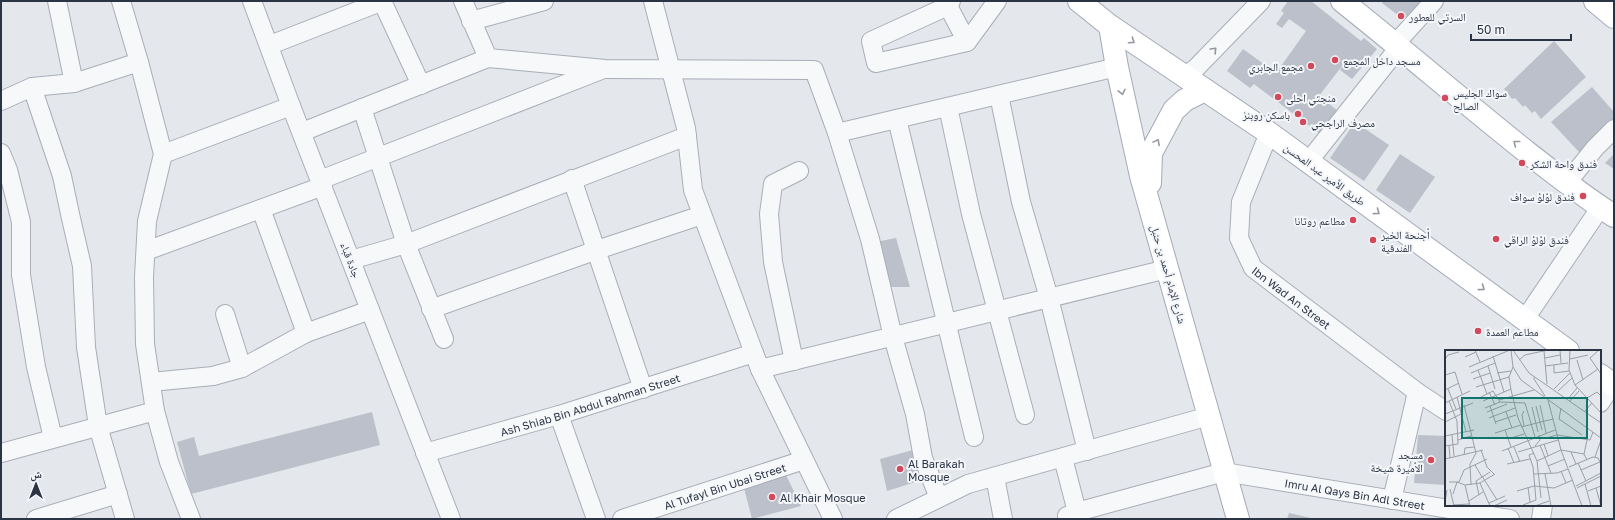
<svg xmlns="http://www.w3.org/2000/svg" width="1615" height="520" viewBox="0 0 1615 520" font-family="'Golos Text','Noto Naskh Arabic',sans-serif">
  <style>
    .building { fill: #bbc0ca }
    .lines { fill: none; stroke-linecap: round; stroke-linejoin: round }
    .minor-casing { stroke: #a9aeb7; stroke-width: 20 }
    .major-casing { stroke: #a3abb8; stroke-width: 24 }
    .minor { stroke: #f7f8fa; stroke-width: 18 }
    .major { stroke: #fff; stroke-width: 22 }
    .oneway { stroke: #959aa2 }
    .oneway2 { stroke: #9196a0 }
    .poi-dot { fill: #d1495b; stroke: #f4f6f9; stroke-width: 1.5 }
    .labels { text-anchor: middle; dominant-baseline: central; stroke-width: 4; stroke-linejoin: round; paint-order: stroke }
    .poi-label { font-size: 11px; fill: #2b3445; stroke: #f4f6f9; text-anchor: start }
    .street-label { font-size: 11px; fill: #2b3445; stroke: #f4f6f9 }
    .inset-road { fill: none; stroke: #9a9fa9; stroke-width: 1 }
    .view { fill: #0f766e; fill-opacity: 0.15; stroke: #0f766e; stroke-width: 2 }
    .inset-edge { fill: none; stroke: #2b3445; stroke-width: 2 }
  </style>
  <rect width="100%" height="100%" fill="#e4e7ec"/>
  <g class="building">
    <path d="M1288,1H1311L1361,41L1364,38L1377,49L1352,79L1340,70L1345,62L1319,96L1338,111L1320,134L1254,84L1250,88L1227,71L1243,49L1276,73L1306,31L1289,19L1282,28L1276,24L1284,13L1281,11Z"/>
    <path d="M1383,1H1427L1407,22L1382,3Z"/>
    <path d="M1554,41L1586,77L1541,119L1535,111L1532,113L1525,105L1523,107L1515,98L1512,99L1504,89Z"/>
    <path d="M1592,87L1614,112V121L1580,153L1551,122Z"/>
    <path d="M1355,122L1389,145L1364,181L1330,158Z"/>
    <path d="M1400,154L1435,177L1410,213L1376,190Z"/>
    <path d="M1614,154V169L1605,163Z"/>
    <path d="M896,238L910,287H888L876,242Z"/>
    <path d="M372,412L380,445L191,494L177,442L194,437L199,456Z"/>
    <path d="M1418,435L1446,436V485L1414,483Z"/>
    <path d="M913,450L922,480L887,491L880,459Z"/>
    <path d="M786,475L801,506L752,519L744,488Z"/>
    <path d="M1289,513L1311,518V519H1287Z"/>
  </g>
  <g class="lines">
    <defs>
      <g id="minor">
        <path d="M57,1L74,83"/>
        <path d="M121,1L139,62L163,154L147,221L144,277L145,344L155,411L169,462L191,519"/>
        <path d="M252,1L291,106L451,519"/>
        <path d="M382,1L421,85"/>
        <path d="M463,1L488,58L605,69L814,70L837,133L870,239L893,337L915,414L923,458L939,498"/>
        <path d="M653,1L686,128L693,190L760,369L833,519"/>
        <path d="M951,1L948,6L871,41L876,63L967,42L997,1"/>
        <path d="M948,6L967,42"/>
        <path d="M471,21L544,1"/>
        <path d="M1396,43L1434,1"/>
        <path d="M270,45L383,1"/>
        <path d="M1185,76L1196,68L1261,1"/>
        <path d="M32,87L62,176L70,214L82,266L86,347L98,426L125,519"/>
        <path d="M999,95L1021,202L1049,298L1087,451"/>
        <path d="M1,101L32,87L74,83L139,62"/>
        <path d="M948,107L971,214L1025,415"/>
        <path d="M362,108L406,244L444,339"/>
        <path d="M897,119L974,437"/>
        <path d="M302,132L488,58"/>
        <path d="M837,133L1117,67"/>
        <path id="s1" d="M1269,133L1241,202L1239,238L1253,268L1417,392L1446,411"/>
        <path d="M1,153L8,170L21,222V275L36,367L53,438"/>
        <path d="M163,154L291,106"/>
        <path d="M1308,162L1400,46"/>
        <path d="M572,179L643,389"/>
        <path d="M320,180L601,70"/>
        <path d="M1567,183L1595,148L1614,129"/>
        <path d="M261,209L306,333"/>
        <path d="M146,251L323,186"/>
        <path d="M351,260L406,244L687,136"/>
        <path d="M431,309L597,250L702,215"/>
        <path d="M225,314L242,368"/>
        <path d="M1525,319L1600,208"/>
        <path d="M794,361L773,262L769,214L773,184L799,171"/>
        <path d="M760,369L1167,269"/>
        <path d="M151,382L213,376L242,368L306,333L370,310"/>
        <path d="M1600,403L1613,384"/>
        <path d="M559,415L596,519"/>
        <path d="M1,453L155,411"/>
        <path id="s2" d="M425,453L559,415L754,353"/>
        <path d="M1063,458L1077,512L1067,516"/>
        <path d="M995,477L1003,519"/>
        <path d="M1392,500L1417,392"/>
        <path id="s3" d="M1077,512L1224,472L1510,519"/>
        <path d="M36,519L118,494"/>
        <path id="s4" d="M622,519L804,460"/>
        <path d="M896,519L968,484L1209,416"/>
        <path d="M1541,519L1543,505"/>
      </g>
      <g id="major">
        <path d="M1079,1L1110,26L1269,133L1568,351"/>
        <path d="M1342,1C1405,51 1465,103 1528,153C1556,175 1584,197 1614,216"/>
        <path d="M1595,1L1614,17"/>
        <path d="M1110,26L1117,67L1141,176L1238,519"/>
        <path d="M1150,183L1151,153L1174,110L1185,100L1205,90"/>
        <path d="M1600,375L1614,385"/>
      </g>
    </defs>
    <use href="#minor" class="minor-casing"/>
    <use href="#major" class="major-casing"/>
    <use href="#minor" class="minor"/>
    <use href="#major" class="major"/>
  </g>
  <defs><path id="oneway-chevron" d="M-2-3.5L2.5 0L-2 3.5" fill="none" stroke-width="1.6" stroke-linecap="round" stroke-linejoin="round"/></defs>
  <g class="oneway">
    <use href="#oneway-chevron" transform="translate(1132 41) rotate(34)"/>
    <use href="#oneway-chevron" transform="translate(1122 92) rotate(77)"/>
    <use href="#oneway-chevron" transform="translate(1157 142) rotate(-62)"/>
    <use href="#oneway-chevron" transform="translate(1516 143) rotate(-142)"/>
    <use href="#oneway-chevron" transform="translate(1377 212) rotate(36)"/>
    <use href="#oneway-chevron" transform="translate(1482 288) rotate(36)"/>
  </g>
  <use class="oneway2" href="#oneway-chevron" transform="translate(1214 50) rotate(-46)"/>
  <g class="poi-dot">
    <circle cx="1401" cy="16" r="4"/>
    <circle cx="1335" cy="60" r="4"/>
    <circle cx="1311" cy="66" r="4"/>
    <circle cx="1278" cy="97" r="4"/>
    <circle cx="1445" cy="98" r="4"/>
    <circle cx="1298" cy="114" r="4"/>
    <circle cx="1303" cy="122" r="4"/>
    <circle cx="1522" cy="163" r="4"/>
    <circle cx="1583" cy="196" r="4"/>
    <circle cx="1353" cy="220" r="4"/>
    <circle cx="1496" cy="239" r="4"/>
    <circle cx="1373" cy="240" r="4"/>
    <circle cx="1478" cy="331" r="4"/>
    <circle cx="1431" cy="460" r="4"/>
    <circle cx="900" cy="469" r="4"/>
    <circle cx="772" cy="497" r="4"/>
  </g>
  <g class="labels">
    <g class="poi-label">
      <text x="1409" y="16">السرتي للعطور</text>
      <text x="1343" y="60">مسجد داخل المجمع</text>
      <text x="1303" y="66" text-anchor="end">مجمع الجابري</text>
      <text x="1453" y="92">سواك الجليس<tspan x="1453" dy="13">الصالح</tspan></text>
      <text x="1286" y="97">منجتي احلى</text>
      <text x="1290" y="114" text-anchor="end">باسكن روبنز</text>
      <text x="1311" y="122">مصرف الراجحي</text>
      <text x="1530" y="163">فندق واحة الشكر</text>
      <text x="1575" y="196" text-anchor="end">فندق لؤلؤ سواف</text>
      <text x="1345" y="220" text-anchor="end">مطاعم روتانا</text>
      <text x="1381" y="234">أجنحة الخير<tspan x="1381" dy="13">الفندقية</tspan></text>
      <text x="1504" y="239">فندق لؤلؤ الراقي</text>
      <text x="1486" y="331">مطاعم العمدة</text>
      <text x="1423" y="454" text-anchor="end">مسجد<tspan x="1423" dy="13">الأميرة شيخة</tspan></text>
      <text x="908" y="463">Al Barakah<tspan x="908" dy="13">Mosque</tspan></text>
      <text x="780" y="497">Al Khair Mosque</text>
    </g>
    <g class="street-label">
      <text transform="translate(1325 174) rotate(36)">طريق الأمير عبد المحسن</text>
      <text transform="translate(351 260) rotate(69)">جادة قباء</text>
      <text transform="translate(1169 274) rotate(74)">شارع الإمام أحمد بن حنبل</text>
      <text stroke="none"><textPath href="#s1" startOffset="192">Ibn Wad An Street</textPath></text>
      <text stroke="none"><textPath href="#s2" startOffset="172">Ash Shiab Bin Abdul Rahman Street</textPath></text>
      <text stroke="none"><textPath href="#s4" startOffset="108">Al Tufayl Bin Ubai Street</textPath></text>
      <text stroke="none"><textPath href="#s3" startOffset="285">Imru Al Qays Bin Adl Street</textPath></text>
    </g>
  </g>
  <g transform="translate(1445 350)">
    <rect width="156" height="156" fill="#e4e7ec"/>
    <path class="inset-road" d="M30,0L35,12M66,0L68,17L76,30L156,88M68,0L84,23L156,73M115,0L116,13M125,0L124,20L130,35L156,63M154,0L145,8L156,24M99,1L102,34M48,6L59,42M20,7L31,2M1,8L3,5L14,2M100,8L115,5M125,9L143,5M74,10L80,5L103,0M132,10L138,30M109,15V23L124,21M43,16L50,39M100,16L123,13M24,17L65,0M68,17L64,27L66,40L73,68L92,111L96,148M33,20L42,44M26,23L50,13M52,23L66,21M0,25L10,22L17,44M89,27V29L100,46M28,29L45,23M130,35L153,19M31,37L64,27M3,39L11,59M109,39L125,23M0,40L14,33M113,41L127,28M44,42L50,55M12,47L21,82M36,47L48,41L55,52L80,53L90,87M142,48L152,42L156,46M123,49L132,38M54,50L89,40M103,50L116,100L137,156M38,51L66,39M125,51L134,41M0,53L25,41M19,55L31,103L25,114L26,135M95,55L101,83M45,56L51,74M91,56L97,80M87,57L93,82M40,58L55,52M116,58L114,69L137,85M42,62L62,54M61,62L67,78M139,62L147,53M0,64L28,53M44,68L70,58M0,72L18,63M50,72L71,65M79,76L77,65L79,61M76,77L108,69M60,80L66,97M50,83L76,75M7,85L9,106M0,86L29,80M101,88L112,85L145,90L148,82M63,89L79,84M13,90L26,86M142,90L139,104L142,110M99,94L103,106M95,95L106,123M0,96L13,94L12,71L4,51M4,96L5,108M90,96L95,90L94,85M69,97L75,112M63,98L69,113M36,100L42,117L49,124M57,101L110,80M73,102L113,90M126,102L131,114M19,105L20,98L29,97M150,107L156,90M0,109L38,100M92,111L116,100L139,104M133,113L141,131M62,114L85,109M30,115L37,127M103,116L120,109M124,117L148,107L153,108L156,114M136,120L155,112M116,121L121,133M89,124L112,123L123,119M100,124L106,156M37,126L52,150M4,132H14L19,120L42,109M35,133L45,156M140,134L146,156M20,135L25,156M131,136L156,123M83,137L85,152M132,138L156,126M151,138L156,156M5,139L9,156M72,141L89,136L109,138L128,130M143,141L156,136M8,144L12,132L20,135L35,133L50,124M34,145L31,131L45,122M24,151L38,142M0,152L2,140M44,153L60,146M8,155L24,154M78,155L91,150L88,117L84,105L89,103M49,156L62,150M90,156L104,151"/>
    <path class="view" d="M17,48H142V88H17Z"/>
    <rect width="156" height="156" class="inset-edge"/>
  </g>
  <rect width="1615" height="520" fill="none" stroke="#2b3445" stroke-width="4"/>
  <g transform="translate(36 484)" stroke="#f4f6f9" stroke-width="3" paint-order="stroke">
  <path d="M0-3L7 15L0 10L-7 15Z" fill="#2b3445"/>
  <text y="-6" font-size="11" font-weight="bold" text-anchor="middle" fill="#2b3445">ش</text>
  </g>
  <path d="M1471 34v6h100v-6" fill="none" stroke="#2b3445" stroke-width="2"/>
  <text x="1477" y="34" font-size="12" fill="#2b3445" stroke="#f4f6f9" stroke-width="3" paint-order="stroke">50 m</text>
</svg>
